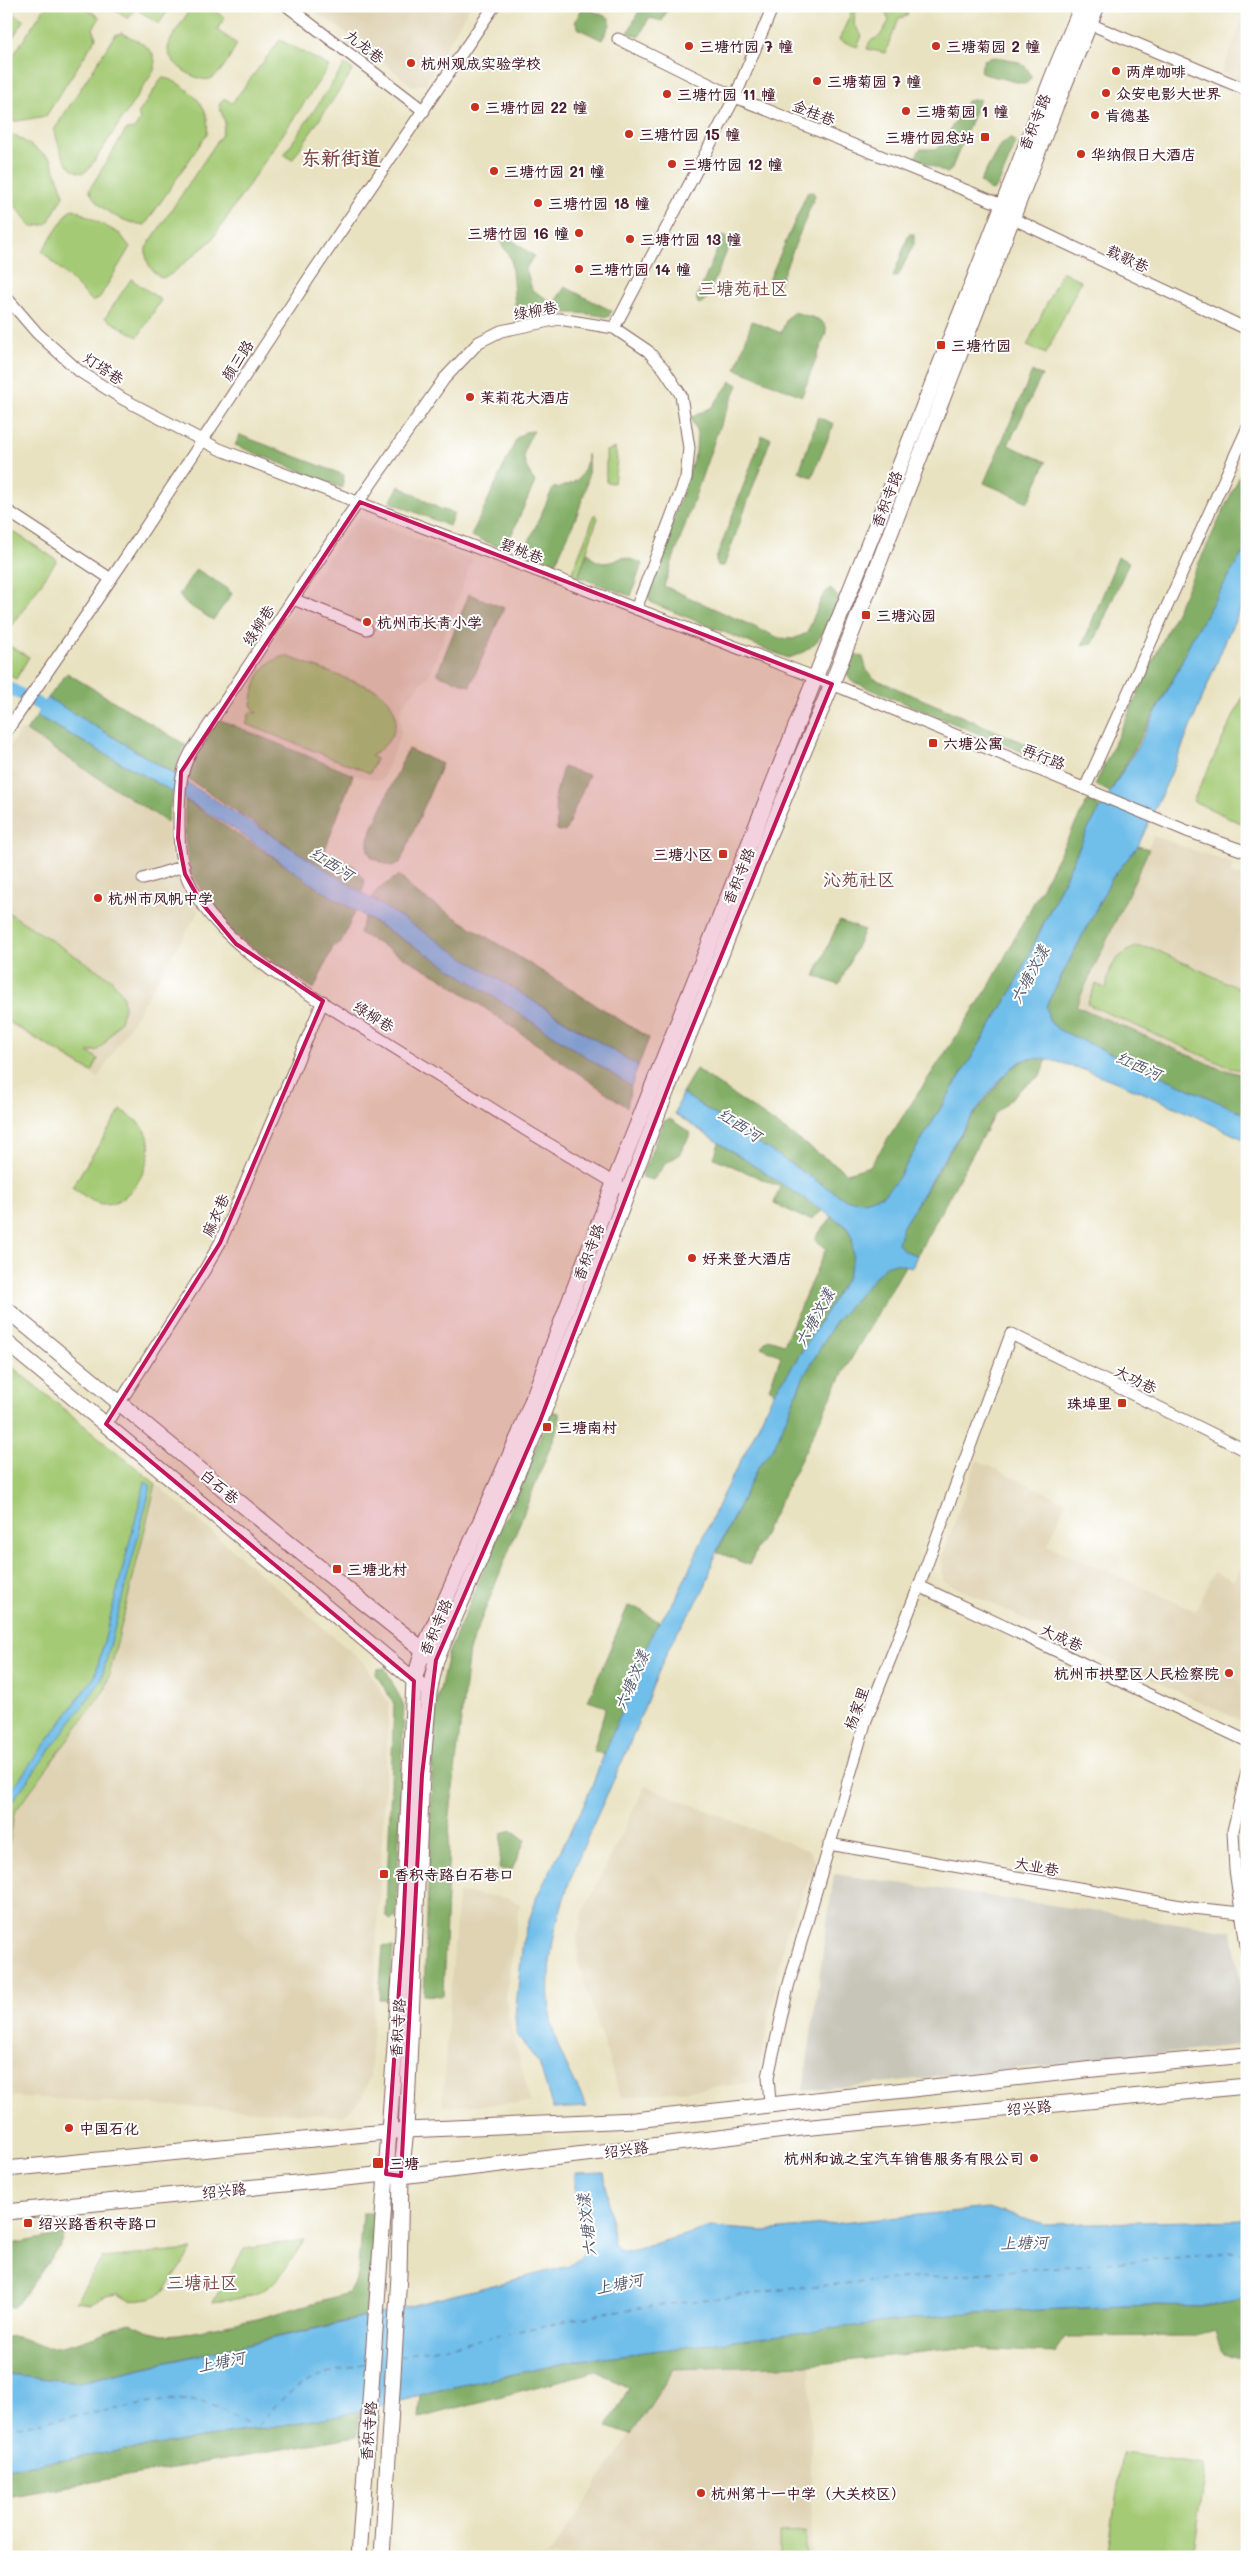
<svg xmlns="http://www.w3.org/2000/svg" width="1253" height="2563" viewBox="0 0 1253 2563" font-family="Mali,'LXGW WenKai TC',sans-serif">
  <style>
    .built { fill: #dfd3b4 }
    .industrial { fill: #c7c5b8 }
    .green { fill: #a4ca75; stroke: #777450 }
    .forest { fill: #83ae66; stroke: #666648 }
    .water { fill: #70beea; stroke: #5d6e8a }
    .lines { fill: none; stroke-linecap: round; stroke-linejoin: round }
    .canal { stroke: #70beea; stroke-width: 12 }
    .ferry { stroke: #57576e; stroke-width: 1; stroke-dasharray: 6 5; stroke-linecap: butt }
    .minor-casing { stroke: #826360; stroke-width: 13 }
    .major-casing { stroke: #826360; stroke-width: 17 }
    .minor { stroke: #fff; stroke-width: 11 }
    .major { stroke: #fff; stroke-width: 15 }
    .marked { fill: #c2185b; fill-opacity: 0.2; stroke: #c2185b; stroke-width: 4; stroke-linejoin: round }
    .poi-dot { fill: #c8321e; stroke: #fff; stroke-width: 2 }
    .labels { text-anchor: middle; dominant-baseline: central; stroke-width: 4; stroke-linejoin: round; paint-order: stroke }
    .street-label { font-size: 15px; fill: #4a1f2b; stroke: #fff }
    .poi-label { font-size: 15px; font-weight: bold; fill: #4a1f2b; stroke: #fff; text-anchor: start }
    .water-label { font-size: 16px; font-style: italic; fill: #57576e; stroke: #fff }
    .quarter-label { font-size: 18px; fill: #7b4a42; stroke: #fff }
    .district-label { font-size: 20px; font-weight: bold; fill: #7b4a42; stroke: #fff }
  </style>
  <rect width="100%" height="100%" fill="#fff"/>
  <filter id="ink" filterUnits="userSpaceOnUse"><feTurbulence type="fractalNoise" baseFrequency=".02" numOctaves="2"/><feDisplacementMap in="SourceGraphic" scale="10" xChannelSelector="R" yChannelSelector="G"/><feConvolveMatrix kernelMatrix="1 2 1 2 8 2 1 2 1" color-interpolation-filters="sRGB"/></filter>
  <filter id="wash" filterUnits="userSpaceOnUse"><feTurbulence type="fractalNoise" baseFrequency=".0096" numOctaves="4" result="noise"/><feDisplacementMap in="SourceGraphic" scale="20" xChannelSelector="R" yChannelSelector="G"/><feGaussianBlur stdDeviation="1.12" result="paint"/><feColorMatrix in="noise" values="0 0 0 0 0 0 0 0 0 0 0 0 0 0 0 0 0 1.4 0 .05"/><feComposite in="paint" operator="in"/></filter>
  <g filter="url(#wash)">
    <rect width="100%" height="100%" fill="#e9e2c1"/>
    <g class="built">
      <path d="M307,6H470L425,84L412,86L360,42Z"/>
      <path d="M1247,10V84L1221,73Z"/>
      <path d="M359,517L472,560L430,673L406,700L400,713L401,734L382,781L353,775L218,719L344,535Z"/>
      <path d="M22,729L167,822L169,845L180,885L199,911L98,1078L6,1023V751Z"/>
      <path d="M1153,836L1233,864L1231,873L1247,878V1076L1218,1068L1076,1006Z"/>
      <path d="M977,1460L1066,1502L1048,1545L1195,1611L1214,1572L1234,1581L1247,1554V1719L1242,1720L1230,1716L943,1581L942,1557Z"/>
      <path d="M156,1484L364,1663L389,1703L370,2078L362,2099L343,2116L6,2096V1865L14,1813L106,1688Z"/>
      <path d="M645,1786L809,1851L815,1859L813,1871L786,1932L757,2082L621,2098L578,1963L577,1938L583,1913Z"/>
      <path d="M458,1893L509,1898L520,1904L506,1993L508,2015L531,2103L442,2106Z"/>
      <path d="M810,2365L812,2557H544L551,2552L674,2369Z"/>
    </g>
    <path class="industrial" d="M834,1874L1232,1931L1247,2023V2044L803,2091Z"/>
    <g class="green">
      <path d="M46,6H83L100,18L93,28L96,38L46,116L6,123V66Z"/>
      <path d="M108,6H171L159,24L136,9L128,19Z"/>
      <path d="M180,6H208L225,18L217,30L237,44C231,54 223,72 212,78C200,85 168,64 168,49C169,38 183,22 188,12Z"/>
      <path d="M854,6H860L855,14L854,24L862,36L857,47L839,40Z"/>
      <path d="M883,6L908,7L907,16L899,18L885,53L867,49L870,41L880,36L889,21Z"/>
      <path d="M9,11L24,21L6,47V15Z"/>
      <path d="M122,33C139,42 157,47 155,69L89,169L83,173C63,171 60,147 54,130L115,35Z"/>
      <path d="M280,40L329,66L211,241L170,275L162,278C150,271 145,262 146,248L222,134L225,123L219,105L224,98L232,103Z"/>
      <path d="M345,64L353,70L292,160L284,155Z"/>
      <path d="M162,78C176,78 200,98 205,111C208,119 208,126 207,134L145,225C122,222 100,212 89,190L126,130L134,129L140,120L138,114Z"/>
      <path d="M15,135L51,159L64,195L47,224L32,227L6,194V139Z"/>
      <path d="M74,209L120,234L130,247L100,297L93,302L42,251L70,210Z"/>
      <path d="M1062,271L1081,281L1046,354L1027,346Z"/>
      <path d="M131,279L161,300L138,337L105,318Z"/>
      <path d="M615,448L617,460L614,483L606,482V451Z"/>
      <path d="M595,514L598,518C590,538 586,557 578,577L571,575Z"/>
      <path d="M6,527L57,560L6,635Z"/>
      <path d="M6,644L29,657L16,679L6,673Z"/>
      <path d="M286,656L377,690C406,710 399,739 371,756L376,759L370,773L246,724L250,712L257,713L251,705C255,682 260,661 286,656Z"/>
      <path d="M1247,688V826L1193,801Z"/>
      <path d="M6,911L111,979L118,988L123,996L124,1008L120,1021L104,1044L98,1050L88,1052L98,1059L92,1072L6,1020Z"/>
      <path d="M1137,947L1152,948L1247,992V1071L1231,1068L1087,1004L1096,984L1107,989C1106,968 1118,953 1137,947Z"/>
      <path d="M121,1110C130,1116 143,1124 147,1134C157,1158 133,1203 106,1204C94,1205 82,1194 72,1187Z"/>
      <path d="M6,1362L156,1484L106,1688L14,1813L6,1865Z"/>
      <path d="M304,2240C275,2287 270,2296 213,2302L244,2249Z"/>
      <path d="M192,2250L163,2292L154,2297L130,2301L118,2294L106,2296L91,2303L76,2301L102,2258Z"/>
      <path d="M1123,2453L1204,2464L1205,2476L1193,2557H1107Z"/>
      <path d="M806,2532V2557H779V2533Z"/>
    </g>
    <g class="forest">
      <path d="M641,6H669L662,21L649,18L639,37L628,33Z"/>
      <path d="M589,9L609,18L610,25L602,40L579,29L575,22L581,10Z"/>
      <path d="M994,57C1008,59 1029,61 1031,78L1026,84L983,74L980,71L984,60Z"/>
      <path d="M980,99L951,170L947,173L915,158L920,149H936L943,142L967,101Z"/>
      <path d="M1010,138L1016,143L998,185L994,190L990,191L980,182L999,147Z"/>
      <path d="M808,191L813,192L815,196L779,284L769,280Z"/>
      <path d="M909,234H914V244L898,276L893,277Z"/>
      <path d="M505,235L534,256L526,268L532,290L554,303L565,287L612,311L608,317C577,311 548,312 516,317L511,259L501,243Z"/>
      <path d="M723,236L732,239L708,296L705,302L699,304L697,302V297Z"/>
      <path d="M794,312L818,319L826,326V333L802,396L736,369L752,321L781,333L787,318Z"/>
      <path d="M1032,372L1042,375L1008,445L1046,462L1028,502L984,483Z"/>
      <path d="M731,381L738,385L718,430L664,586L779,638L793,639L807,633L822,597L830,588L838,597C828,626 821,649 788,658L654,604L650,601L648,595L696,452L697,432L691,418L712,407Z"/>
      <path d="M818,417L834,424L812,477L799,472Z"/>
      <path d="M534,431C520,452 521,461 535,482L505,549L471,536L517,438L525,432Z"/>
      <path d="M240,435L344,475L342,488L235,445Z"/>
      <path d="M762,436L771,438L724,566H717L716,559Z"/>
      <path d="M587,454C596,486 565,539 553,569L522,557L553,488C575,486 586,477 587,454Z"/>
      <path d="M1247,460V546L1193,636L1176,674L1110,792L1095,785Z"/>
      <path d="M399,486L440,509L454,513L449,526L390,502Z"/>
      <path d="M588,552C597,567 609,564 623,557L642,563L631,596L578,577Z"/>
      <path d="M1118,557L1129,562L1093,644L1082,646Z"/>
      <path d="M196,569L227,588L232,594L213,620L185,603L179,595Z"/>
      <path d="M469,594L504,608L470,686L437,674Z"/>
      <path d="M855,654L863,657L867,671L875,679L1038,749L1035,757L851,681L847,674Z"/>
      <path d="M67,673L186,745L179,758L175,774L48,698Z"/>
      <path d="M37,716L173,792L167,822L26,731Z"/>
      <path d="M218,719L353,775L324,852L354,866L365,881L362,894L185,777L195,755Z"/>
      <path d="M408,749L442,764L400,863L391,866L372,858L368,851V838Z"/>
      <path d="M563,767L589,775L565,832L557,830L555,797Z"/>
      <path d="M185,800L355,911L342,941L333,947L314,989L237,937L217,914L190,873L185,839Z"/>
      <path d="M1088,800L1101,808L1087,831L1013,989L897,1180L883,1195L865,1201L846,1200L682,1093L696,1069L847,1173L870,1166L990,985Z"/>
      <path d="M1138,846L1149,849L1076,1006L1218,1068L1247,1076V1115L1059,1030L1049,1021L1046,1006L1112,878Z"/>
      <path d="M399,875L416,893L649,1038L638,1066L371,900L377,890Z"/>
      <path d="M365,917L442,963L631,1086L627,1107L440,977L359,933Z"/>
      <path d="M839,921L864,930L839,985L815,976Z"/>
      <path d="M1039,1058L1047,1060L1039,1077L1024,1086L994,1115L917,1255L904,1251L898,1243L902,1228L967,1124L991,1093L1010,1069L1026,1059Z"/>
      <path d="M670,1119L691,1133L679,1155L666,1163L653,1180L641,1177L664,1121Z"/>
      <path d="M719,1143L823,1210L812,1219L802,1217L774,1203L780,1187L714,1158Z"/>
      <path d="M832,1217L846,1226L852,1237L853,1256L848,1276L787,1375L774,1392L769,1388L781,1356L761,1347L768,1339L784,1344L826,1248L814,1239Z"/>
      <path d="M896,1263L905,1266L843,1373L749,1565L717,1552L758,1467L775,1445L803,1378L835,1322L885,1266Z"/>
      <path d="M551,1411L559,1413V1425L469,1650L450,1815L443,1996L424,1995L433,1749L437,1703L448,1654Z"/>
      <path d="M628,1606L639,1609L659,1622L606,1754L593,1752L606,1707L588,1701Z"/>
      <path d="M385,1668L404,1706L396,1917L390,1920L386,1915L394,1704L376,1674L377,1669Z"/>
      <path d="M512,1830L525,1840L512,1870L499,1869L502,1833Z"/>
      <path d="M383,1946L393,1947L389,2000L379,1999Z"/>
      <path d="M362,2213H375L369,2316L80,2382L6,2375V2337C23,2334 32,2345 47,2347C67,2350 109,2329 130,2323L147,2331L164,2335L178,2334L257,2319L348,2293L357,2281Z"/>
      <path d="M65,2234L62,2243L21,2300L13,2307H6V2245Z"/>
      <path d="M1247,2298V2359L1222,2354L1215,2330L1191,2336L1065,2337L1054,2353L959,2348L810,2365L674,2369L631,2435L607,2427L629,2388L596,2371L419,2418L421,2394L580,2360L910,2318L952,2314L1147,2305L1218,2306Z"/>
      <path d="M360,2411L357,2436L6,2497V2469L308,2421Z"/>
    </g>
    <g class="water">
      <path d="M1247,546V598L1230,630L1174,767L1138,846L1112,878L1046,1006L1049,1021L1059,1030L1247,1115V1141C1207,1122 1064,1051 1027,1059C996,1065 921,1197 902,1228L898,1243L904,1251L917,1255L912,1268L896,1263L885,1266L835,1322L803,1378L775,1445L758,1467L712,1561C708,1596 681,1620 667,1652C652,1686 639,1722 624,1757C589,1837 540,1921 550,2012C553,2045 573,2078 587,2107L553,2109L539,2063L517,2036L515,2017L523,1940L537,1896L584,1805L653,1632L677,1596L723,1494L749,1445L774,1392L787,1375L848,1276L853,1256L852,1237L846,1226L675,1114L682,1093L846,1200L865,1201L883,1195L897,1180L925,1134L1013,989L1087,831L1139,744L1176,674L1193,636Z"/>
      <path d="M48,698C247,816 440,945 638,1066L631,1086L442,963L318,888L234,829L161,785L37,716Z"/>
      <path d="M145,1482L151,1486L101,1681L8,1807L6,1813V1797L95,1676Z"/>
      <path d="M604,2172L614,2244L619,2250L627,2252L711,2227L763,2231L988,2208L1045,2224L1247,2220V2298L1218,2306L1147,2305L952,2314L580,2360L439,2390L360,2411L308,2421L6,2469V2375L80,2382L354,2320L569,2266L582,2256L587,2245L575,2200V2173Z"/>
    </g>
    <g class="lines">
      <path class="canal" d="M6,686L56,714"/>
      <g class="ferry">
        <path d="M400,2356L608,2312L803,2287L1247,2252"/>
        <path d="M6,2428L169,2400C206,2398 225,2409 255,2430C292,2382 310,2376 367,2363"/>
      </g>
    </g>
  </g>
  <g filter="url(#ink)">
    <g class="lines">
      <defs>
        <g id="minor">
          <path d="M287,6L424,111"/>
          <path d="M1090,24L1247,90"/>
          <path d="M618,39L735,97L1002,205L1014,219L1247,329"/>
          <path d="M6,297L37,333L79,371L123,399L219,449L832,684L1187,831L1247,852"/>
          <path d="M614,328L735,97L773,6"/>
          <path d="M6,510L111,579"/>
          <path d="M293,599L367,629"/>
          <path d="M6,732L122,563L311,275L494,6"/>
          <path d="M1085,788L1247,429"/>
          <path d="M143,879L184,866"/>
          <path d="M628,1191L529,1132L272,971C238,945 202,916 186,875C178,855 179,832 179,811C180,789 180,771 191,752L345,521L444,379L479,342L501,331L559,319L614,328L648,351L664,369L681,395L689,448L686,478L636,609"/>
          <path d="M106,1424L204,1271L220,1243L323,1001"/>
          <path d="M919,1586L1247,1741"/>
          <path d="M1247,1771L1233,1831L1235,1870L1247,1952"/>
          <path d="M829,1844L1192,1908L1241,1913"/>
          <path d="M770,2103L768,2077L788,1987L866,1720L919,1586L1011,1334L1247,1451"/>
        </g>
        <g id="major">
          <path d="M6,1309L285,1540L431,1656"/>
          <path d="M6,1342L421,1686"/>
          <path d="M6,2169L406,2130L635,2120L1103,2068L1247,2055"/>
          <path d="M6,2212L386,2174L401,2176L802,2128L1247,2086"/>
          <path d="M359,2557L403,1933L414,1681L423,1650L520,1433L614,1183L973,282L1054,73L1082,6"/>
          <path d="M382,2557L399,2275L401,2176L406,2130L422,1775L429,1693L436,1660L540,1421L659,1110L767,839L832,684L1056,105L1097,6"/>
        </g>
      </defs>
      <use href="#minor" class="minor-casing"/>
      <use href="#major" class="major-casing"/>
      <use href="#minor" class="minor"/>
      <use href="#major" class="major"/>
    </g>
  </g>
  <path class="marked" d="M360,502L832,684L676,1067L540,1421L436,1660L422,1775L401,2176L386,2174L403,1933L414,1681L106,1424L220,1243L323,1001L236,944L200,901L185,874L178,838L181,772Z"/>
  <g class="poi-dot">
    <circle cx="689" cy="46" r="5"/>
    <circle cx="936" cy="46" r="5"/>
    <circle cx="411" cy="63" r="5"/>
    <circle cx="1116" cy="71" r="5"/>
    <circle cx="817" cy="81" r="5"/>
    <circle cx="1106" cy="93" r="5"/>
    <circle cx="667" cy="94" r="5"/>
    <circle cx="475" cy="107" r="5"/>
    <circle cx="906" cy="111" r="5"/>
    <circle cx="1095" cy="115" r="5"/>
    <circle cx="629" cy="134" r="5"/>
    <rect x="980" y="132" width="10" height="10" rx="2.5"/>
    <circle cx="1081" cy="154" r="5"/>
    <circle cx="672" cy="164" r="5"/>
    <circle cx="494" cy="171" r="5"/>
    <circle cx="538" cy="203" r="5"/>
    <circle cx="579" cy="233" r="5"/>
    <circle cx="630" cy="239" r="5"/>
    <circle cx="579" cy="269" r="5"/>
    <rect x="936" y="340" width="10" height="10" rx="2.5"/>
    <circle cx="470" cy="397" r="5"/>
    <rect x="861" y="610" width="10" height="10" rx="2.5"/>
    <circle cx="367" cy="622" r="5"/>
    <rect x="928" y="738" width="10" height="10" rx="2.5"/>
    <rect x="718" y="849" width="10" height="10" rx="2.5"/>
    <circle cx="98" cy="898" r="5"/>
    <circle cx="692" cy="1258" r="5"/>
    <rect x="1117" y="1398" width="10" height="10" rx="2.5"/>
    <rect x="542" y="1422" width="10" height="10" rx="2.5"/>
    <rect x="332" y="1564" width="10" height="10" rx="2.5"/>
    <circle cx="1229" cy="1673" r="5"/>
    <rect x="379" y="1869" width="10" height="10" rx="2.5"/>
    <circle cx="69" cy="2128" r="5"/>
    <circle cx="1034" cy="2158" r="5"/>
    <rect x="372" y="2157" width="12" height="12" rx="2.5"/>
    <rect x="23" y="2218" width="10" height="10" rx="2.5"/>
    <circle cx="701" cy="2493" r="5"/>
  </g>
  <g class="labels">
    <g class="street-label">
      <text transform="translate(365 46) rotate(38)">九龙巷</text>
      <text transform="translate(814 112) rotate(22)">金桂巷</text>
      <text transform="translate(1034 122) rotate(-68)">香积寺路</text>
      <text transform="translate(1128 258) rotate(25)">载歌巷</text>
      <text transform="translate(535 310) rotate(-10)">绿柳巷</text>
      <text transform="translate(237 360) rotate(-57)">颜三路</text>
      <text transform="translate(104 368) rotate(34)">灯塔巷</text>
      <text transform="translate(886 499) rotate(-69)">香积寺路</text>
      <text transform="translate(522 550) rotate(22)">碧桃巷</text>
      <text transform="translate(258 625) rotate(-57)">绿柳巷</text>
      <text transform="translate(1044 756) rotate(22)">再行路</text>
      <text transform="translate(738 876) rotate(-68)">香积寺路</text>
      <text transform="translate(374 1016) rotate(32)">绿柳巷</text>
      <text transform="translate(215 1215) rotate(-66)">麻衣巷</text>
      <text transform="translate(588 1252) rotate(-69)">香积寺路</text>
      <text transform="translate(1136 1379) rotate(26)">大功巷</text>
      <text transform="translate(220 1486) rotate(40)">白石巷</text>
      <text transform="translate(435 1627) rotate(-67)">香积寺路</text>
      <text transform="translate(1062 1637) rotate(25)">大成巷</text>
      <text transform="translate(856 1708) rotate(-70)">杨家里</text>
      <text transform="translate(1037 1866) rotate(10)">大业巷</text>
      <text transform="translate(397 2028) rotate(-86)">香积寺路</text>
      <text transform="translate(1029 2107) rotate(-5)">绍兴路</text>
      <text transform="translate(626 2149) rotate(-7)">绍兴路</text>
      <text transform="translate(224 2190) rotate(-6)">绍兴路</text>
      <text transform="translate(368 2431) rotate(-85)">香积寺路</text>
    </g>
    <g class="poi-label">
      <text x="699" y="46">三塘竹园 7 幢</text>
      <text x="946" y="46">三塘菊园 2 幢</text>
      <text x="421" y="63">杭州观成实验学校</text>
      <text x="1126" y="71">两岸咖啡</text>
      <text x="827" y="81">三塘菊园 7 幢</text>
      <text x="1116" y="93">众安电影大世界</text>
      <text x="677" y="94">三塘竹园 11 幢</text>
      <text x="485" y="107">三塘竹园 22 幢</text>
      <text x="916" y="111">三塘菊园 1 幢</text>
      <text x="1105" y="115">肯德基</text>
      <text x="639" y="134">三塘竹园 15 幢</text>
      <text x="975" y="137" text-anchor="end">三塘竹园总站</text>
      <text x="1091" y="154">华纳假日大酒店</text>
      <text x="682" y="164">三塘竹园 12 幢</text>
      <text x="504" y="171">三塘竹园 21 幢</text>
      <text x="548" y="203">三塘竹园 18 幢</text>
      <text x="569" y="233" text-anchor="end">三塘竹园 16 幢</text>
      <text x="640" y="239">三塘竹园 13 幢</text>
      <text x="589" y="269">三塘竹园 14 幢</text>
      <text x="951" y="345">三塘竹园</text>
      <text x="480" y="397">茉莉花大酒店</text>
      <text x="876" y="615">三塘沁园</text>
      <text x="377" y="622">杭州市长青小学</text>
      <text x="943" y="743">六塘公寓</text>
      <text x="713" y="854" text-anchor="end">三塘小区</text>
      <text x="108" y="898">杭州市风帆中学</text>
      <text x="702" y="1258">好来登大酒店</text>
      <text x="1112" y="1403" text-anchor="end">珠埠里</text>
      <text x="557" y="1427">三塘南村</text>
      <text x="347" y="1569">三塘北村</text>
      <text x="1219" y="1673" text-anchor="end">杭州市拱墅区人民检察院</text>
      <text x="394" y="1874">香积寺路白石巷口</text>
      <text x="79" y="2128">中国石化</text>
      <text x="1024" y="2158" text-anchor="end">杭州和诚之宝汽车销售服务有限公司</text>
      <text x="389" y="2163">三塘</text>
      <text x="38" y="2223">绍兴路香积寺路口</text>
      <text x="711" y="2493">杭州第十一中学（大关校区）</text>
    </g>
    <g class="water-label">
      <text transform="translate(332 863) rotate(33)">红西河</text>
      <text transform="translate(1029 974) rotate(-62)">六塘汶漾</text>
      <text transform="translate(1139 1065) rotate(24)">红西河</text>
      <text transform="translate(740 1124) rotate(33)">红西河</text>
      <text transform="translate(814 1317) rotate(-61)">六塘汶漾</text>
      <text transform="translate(631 1680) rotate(-67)">六塘汶漾</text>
      <text transform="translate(586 2225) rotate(-97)">六塘汶漾</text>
      <text transform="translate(1024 2242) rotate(-2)">上塘河</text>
      <text transform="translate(619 2283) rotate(-11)">上塘河</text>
      <text transform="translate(221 2361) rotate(-11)">上塘河</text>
    </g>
    <g class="quarter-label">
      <text x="743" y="288">三塘苑社区</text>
      <text x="859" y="879">沁苑社区</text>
      <text x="202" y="2282">三塘社区</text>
    </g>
    <g class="district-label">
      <text x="341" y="157">东新街道</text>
    </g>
  </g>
  <rect width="1253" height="2563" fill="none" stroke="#fff" stroke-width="25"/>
</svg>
